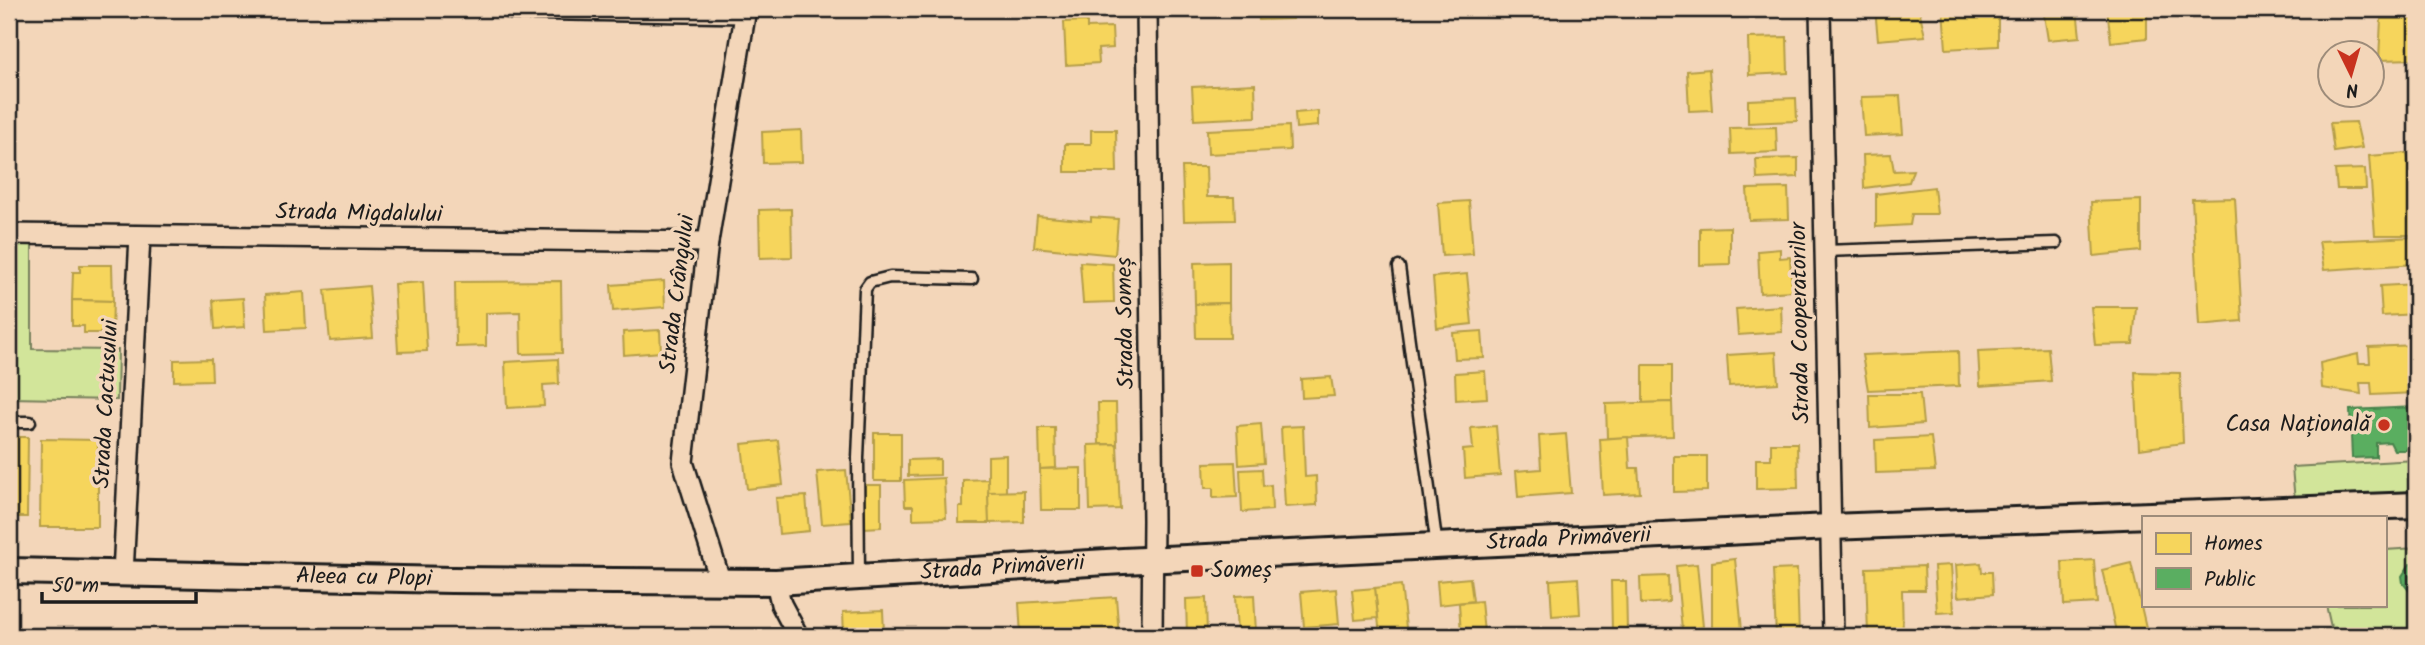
<svg xmlns="http://www.w3.org/2000/svg" width="2425" height="645" viewBox="0 0 2425 645" font-family="Kalam,sans-serif">
  <style>
    .green { fill: #d2e59a; stroke: #77805b; stroke-width: 2 }
    .homes { fill: #f6d55c; stroke: #b59e49; stroke-width: 2 }
    .public { fill: #5aae61; stroke: #47824c; stroke-width: 2 }
    .lines { fill: none; stroke-linecap: round; stroke-linejoin: round }
    .service-casing { stroke: #1c1c1c; stroke-width: 15 }
    .minor-casing { stroke: #1c1c1c; stroke-width: 24 }
    .tertiary-casing { stroke: #1c1c1c; stroke-width: 30 }
    .service { stroke: #f3d6b9; stroke-width: 10 }
    .minor { stroke: #f3d6b9; stroke-width: 19 }
    .tertiary { stroke: #f3d6b9; stroke-width: 24 }
    .poi-dot { fill: #c8321e; stroke: #f3d6b9; stroke-width: 2.5 }
    .labels { text-anchor: middle; dominant-baseline: central; stroke-width: 7; stroke-linejoin: round; paint-order: stroke }
    .street-label { font-size: 23px; fill: #1c1c1c; stroke: #f3d6b9 }
    .poi-label { font-size: 23px; fill: #1c1c1c; stroke: #f3d6b9; text-anchor: end }
  </style>
  <rect width="100%" height="100%" fill="#f3d6b9"/>
  <filter id="ink" filterUnits="userSpaceOnUse"><feTurbulence type="fractalNoise" baseFrequency=".0143" numOctaves="2"/><feDisplacementMap in="SourceGraphic" scale="14" xChannelSelector="R" yChannelSelector="G"/><feConvolveMatrix kernelMatrix="1 2 1 2 8 2 1 2 1" color-interpolation-filters="sRGB"/></filter>
  <g filter="url(#ink)">
    <g class="green">
      <path d="M9,241H32V349L118,350L117,400L9,398Z"/>
      <path d="M2416,460V495L2295,502L2292,467Z"/>
      <path d="M2416,548V636H2333L2326,605H2385V550Z"/>
    </g>
    <g class="homes">
      <path d="M1065,9H1108V13L1065,14Z"/>
      <path d="M1258,9H1292V19L1259,20Z"/>
      <path d="M1875,9H1919L1925,36L1878,40Z"/>
      <path d="M1943,9H1998V46L1946,49Z"/>
      <path d="M2043,9H2077L2080,37L2048,40Z"/>
      <path d="M2107,9H2147V38L2111,42Z"/>
      <path d="M2381,19H2416V59L2379,60Z"/>
      <path d="M1087,21V28L1112,27L1113,48L1098,49L1099,63L1066,65L1064,22Z"/>
      <path d="M1787,37L1788,73L1749,75L1748,38Z"/>
      <path d="M1709,69L1712,110L1689,111L1687,71Z"/>
      <path d="M1255,84L1256,117L1194,120L1192,87Z"/>
      <path d="M1900,96L1903,134L1864,136L1861,97Z"/>
      <path d="M1796,98L1797,121L1748,123V100Z"/>
      <path d="M1318,111V126L1296,128L1295,113Z"/>
      <path d="M2356,122L2362,148L2334,152L2330,123Z"/>
      <path d="M1289,126L1290,150L1208,154L1207,130Z"/>
      <path d="M1776,127L1777,152L1731,154L1730,128Z"/>
      <path d="M801,130L802,162L763,163L762,132Z"/>
      <path d="M1091,130H1116L1117,172H1065V144H1091Z"/>
      <path d="M2407,153L2412,182H2416V235H2375L2369,156Z"/>
      <path d="M1891,154L1894,171L1913,170L1909,182L1864,188L1863,155Z"/>
      <path d="M1798,158V177L1757,179L1756,159Z"/>
      <path d="M1182,167H1206L1207,197H1234L1235,220L1184,221Z"/>
      <path d="M2365,169L2366,189H2337L2335,170Z"/>
      <path d="M1934,187L1937,214H1912L1910,225L1876,227V194Z"/>
      <path d="M1788,188L1789,219L1749,220L1747,189Z"/>
      <path d="M2235,198L2242,321L2199,325L2192,199Z"/>
      <path d="M2141,200V251L2094,256L2091,202Z"/>
      <path d="M1469,201L1473,254L1442,256L1438,203Z"/>
      <path d="M791,209L792,257L760,258L759,210Z"/>
      <path d="M1037,216L1091,221V217L1118,219L1115,255L1034,247Z"/>
      <path d="M1730,227V264L1700,265V228Z"/>
      <path d="M2416,237V264L2324,270L2319,241Z"/>
      <path d="M1780,249V258L1790,257L1792,291L1760,293L1758,251Z"/>
      <path d="M1080,262L1113,264L1114,302L1083,303Z"/>
      <path d="M1229,262V303L1195,304L1194,263Z"/>
      <path d="M80,265H112L113,301L72,300L73,272H80Z"/>
      <path d="M1467,274L1472,324L1437,328L1433,277Z"/>
      <path d="M561,281L562,353L521,354L520,312L486,313V346L456,347L455,282Z"/>
      <path d="M664,281L665,307L613,311L611,285Z"/>
      <path d="M423,282L427,351L398,352L394,284Z"/>
      <path d="M2416,284V314L2382,316L2380,286Z"/>
      <path d="M369,286L373,338L330,341L325,290Z"/>
      <path d="M304,292L306,328L267,330L265,295Z"/>
      <path d="M243,298L245,327L215,329L213,300Z"/>
      <path d="M72,300L113,301L112,333H84V326H72Z"/>
      <path d="M1229,303L1230,338H1196L1195,304Z"/>
      <path d="M1781,306L1782,332L1738,335L1736,309Z"/>
      <path d="M2091,307H2136L2133,344L2095,345Z"/>
      <path d="M660,330L661,352L624,355L623,332Z"/>
      <path d="M1482,331L1484,358L1455,359L1453,333Z"/>
      <path d="M2416,345V393L2372,395L2371,383H2360L2361,394L2322,388L2320,363L2358,354L2359,363H2370L2369,347Z"/>
      <path d="M2048,348L2051,381L1980,386L1978,351Z"/>
      <path d="M1958,351L1959,386L1868,390L1862,355Z"/>
      <path d="M1776,352L1778,383L1729,386L1727,355Z"/>
      <path d="M211,359L212,380L174,381V360Z"/>
      <path d="M558,359L559,384L543,385L544,406L507,408L505,362Z"/>
      <path d="M1643,365H1672V402L1643,403Z"/>
      <path d="M1485,371L1487,398L1456,400L1455,373Z"/>
      <path d="M2135,372L2180,373L2183,443L2139,449Z"/>
      <path d="M1331,377L1334,396L1302,398L1301,379Z"/>
      <path d="M1869,394H1920L1923,424L1870,428Z"/>
      <path d="M1672,402L1673,436L1607,438L1606,404Z"/>
      <path d="M1098,403H1116L1117,444H1099Z"/>
      <path d="M1261,424L1264,463L1239,465L1237,426Z"/>
      <path d="M1303,426L1305,477L1316,476L1317,505L1285,507L1281,427Z"/>
      <path d="M1496,426L1500,475L1465,478L1463,450L1473,449L1471,428Z"/>
      <path d="M1039,428H1055L1056,468L1040,469Z"/>
      <rect x="874" y="433" width="27" height="48"/>
      <path d="M1566,434L1571,493L1518,497L1516,471L1541,469L1539,436Z"/>
      <path d="M9,437H28L27,517H9Z"/>
      <path d="M1628,437L1630,468H1638L1640,493L1603,495L1600,439Z"/>
      <path d="M1931,437L1935,471L1876,473L1875,440Z"/>
      <path d="M41,439L98,440V527H40Z"/>
      <path d="M778,440L783,485L747,489L742,444Z"/>
      <path d="M1771,443H1797L1798,488L1756,489V459H1771Z"/>
      <path d="M1117,444L1120,509L1090,510L1088,445Z"/>
      <path d="M1006,455V492H988V456Z"/>
      <path d="M1674,456H1707V491L1674,492Z"/>
      <path d="M940,459V475L908,476V460Z"/>
      <path d="M1235,462L1237,497L1213,498V488H1205L1204,463Z"/>
      <path d="M1081,468V510H1041L1040,469Z"/>
      <path d="M1262,469L1263,486L1271,485L1272,510L1242,512L1240,470Z"/>
      <path d="M846,470L851,522L822,524L817,472Z"/>
      <path d="M944,478L946,518L913,519V506H905L904,480Z"/>
      <path d="M988,479L989,523H959V507H963V480Z"/>
      <path d="M863,485H881V527L864,528Z"/>
      <path d="M1024,491V522L989,523L988,492Z"/>
      <path d="M806,496L809,531L779,534L776,498Z"/>
      <path d="M1735,559L1742,630L1712,632V562Z"/>
      <path d="M2094,560L2097,603L2064,605L2062,562Z"/>
      <path d="M1981,563L1982,572H1992L1993,594L1958,597L1956,565Z"/>
      <path d="M2131,563L2148,636H2117L2102,570Z"/>
      <path d="M1697,564L1703,627L1682,630L1676,566Z"/>
      <path d="M1951,565L1954,612L1937,613L1934,566Z"/>
      <path d="M1924,566L1925,590H1902L1903,636H1868L1866,568Z"/>
      <path d="M1797,569L1799,636H1776L1773,570Z"/>
      <path d="M1668,576L1669,602L1641,604L1640,577Z"/>
      <path d="M1470,578L1473,601L1439,605L1437,581Z"/>
      <path d="M1578,578L1580,614L1552,616L1550,580Z"/>
      <path d="M1611,581H1626L1627,632H1612Z"/>
      <path d="M1401,585L1407,636H1380L1375,588Z"/>
      <path d="M1375,588L1378,618L1355,620L1352,590Z"/>
      <path d="M1336,589L1339,624L1304,627L1301,592Z"/>
      <path d="M1254,595L1256,633L1237,634L1235,596Z"/>
      <path d="M1116,597L1119,636H1021L1019,603Z"/>
      <path d="M1206,598L1207,636H1187L1186,599Z"/>
      <path d="M1481,601L1484,633L1461,635L1459,603Z"/>
      <path d="M883,610L884,633L844,636L843,612Z"/>
    </g>
    <g class="public">
      <path d="M2416,407V441H2412V445L2406,450H2394L2390,442L2376,443V457L2352,458L2350,410Z"/>
      <path d="M2410,564H2416V593H2411L2403,583L2402,576Z"/>
    </g>
    <g class="lines">
      <defs>
        <g id="service">
          <path d="M1824,251L2056,243"/>
          <path d="M1399,267L1437,547"/>
          <path d="M9,422H30"/>
          <path d="M859,576L858,458L865,289L870,282L890,277L972,279"/>
        </g>
        <g id="minor">
          <path d="M512,9L745,13"/>
          <path d="M1147,9L1153,520L1152,636"/>
          <path d="M1820,9L1833,636"/>
          <path d="M9,234L708,242"/>
          <path d="M123,574L140,236"/>
          <path d="M776,582L781,604L798,636"/>
          <path d="M721,583L683,462L708,242L746,9"/>
        </g>
        <g id="tertiary">
          <path id="s1" d="M9,571L451,580L776,582L1123,561L1830,527L2416,505"/>
        </g>
      </defs>
      <use href="#service" class="service-casing"/>
      <use href="#minor" class="minor-casing"/>
      <use href="#tertiary" class="tertiary-casing"/>
      <use href="#service" class="service"/>
      <use href="#minor" class="minor"/>
      <use href="#tertiary" class="tertiary"/>
    </g>
  </g>
  <g class="poi-dot">
    <circle cx="2384" cy="425" r="7"/>
    <rect x="1190" y="564" width="14" height="14" rx="3.5"/>
  </g>
  <g class="labels">
    <g class="street-label">
      <text transform="translate(359 214) rotate(1)">Strada Migdalului</text>
      <text transform="translate(678 294) rotate(-83)">Strada Crângului</text>
      <text transform="translate(1126 323) rotate(-91)">Strada Someș</text>
      <text transform="translate(1801 323) rotate(-91)">Strada Cooperatorilor</text>
      <text transform="translate(107 404) rotate(-87)">Strada Cactusului</text>
      <text stroke="none"><textPath href="#s1" startOffset="1561">Strada Primăverii</textPath></text>
      <text stroke="none"><textPath href="#s1" startOffset="994">Strada Primăverii</textPath></text>
      <text stroke="none"><textPath href="#s1" startOffset="355">Aleea cu Plopi</textPath></text>
    </g>
    <g class="poi-label">
      <text x="2370" y="425">Casa Națională</text>
      <text x="1211" y="571" text-anchor="start">Someș</text>
    </g>
  </g>
  <rect width="2425" height="645" fill="none" stroke="#f3d6b9" stroke-width="35"/>
  <rect x="18" y="18" width="2390" height="610" fill="none" stroke="#1c1c1c" stroke-width="2.5" filter="url(#ink)"/>
  <rect x="2142" y="516" width="245" height="91" fill="#f3d6b9" stroke="#9d8c7a" stroke-width="2"/>
  <rect x="2156" y="533" width="35" height="21" fill="#f6d55c" stroke="#9d8c7a" stroke-width="2"/>
  <text x="2204" y="550" font-size="21" fill="#1c1c1c">Homes</text>
  <rect x="2156" y="568" width="35" height="21" fill="#5aae61" stroke="#9d8c7a" stroke-width="2"/>
  <text x="2204" y="586" font-size="21" fill="#1c1c1c">Public</text>
  <g transform="translate(2351 74) rotate(175)"><circle r="33" fill="#f3d6b9" stroke="#9d8c7a" stroke-width="2"/>
  <path d="M0-5L12 26L0 18L-12 26Z" fill="#c8321e"/>
  <text y="-10" font-size="19" font-weight="bold" text-anchor="middle" fill="#1c1c1c">N</text>
  </g>
  <path d="M42 592v10h154v-10" fill="none" stroke="#1c1c1c" stroke-width="3.5"/>
  <text x="52" y="592" font-size="21" fill="#1c1c1c" stroke="#f3d6b9" stroke-width="5" paint-order="stroke">50 m</text>
</svg>
